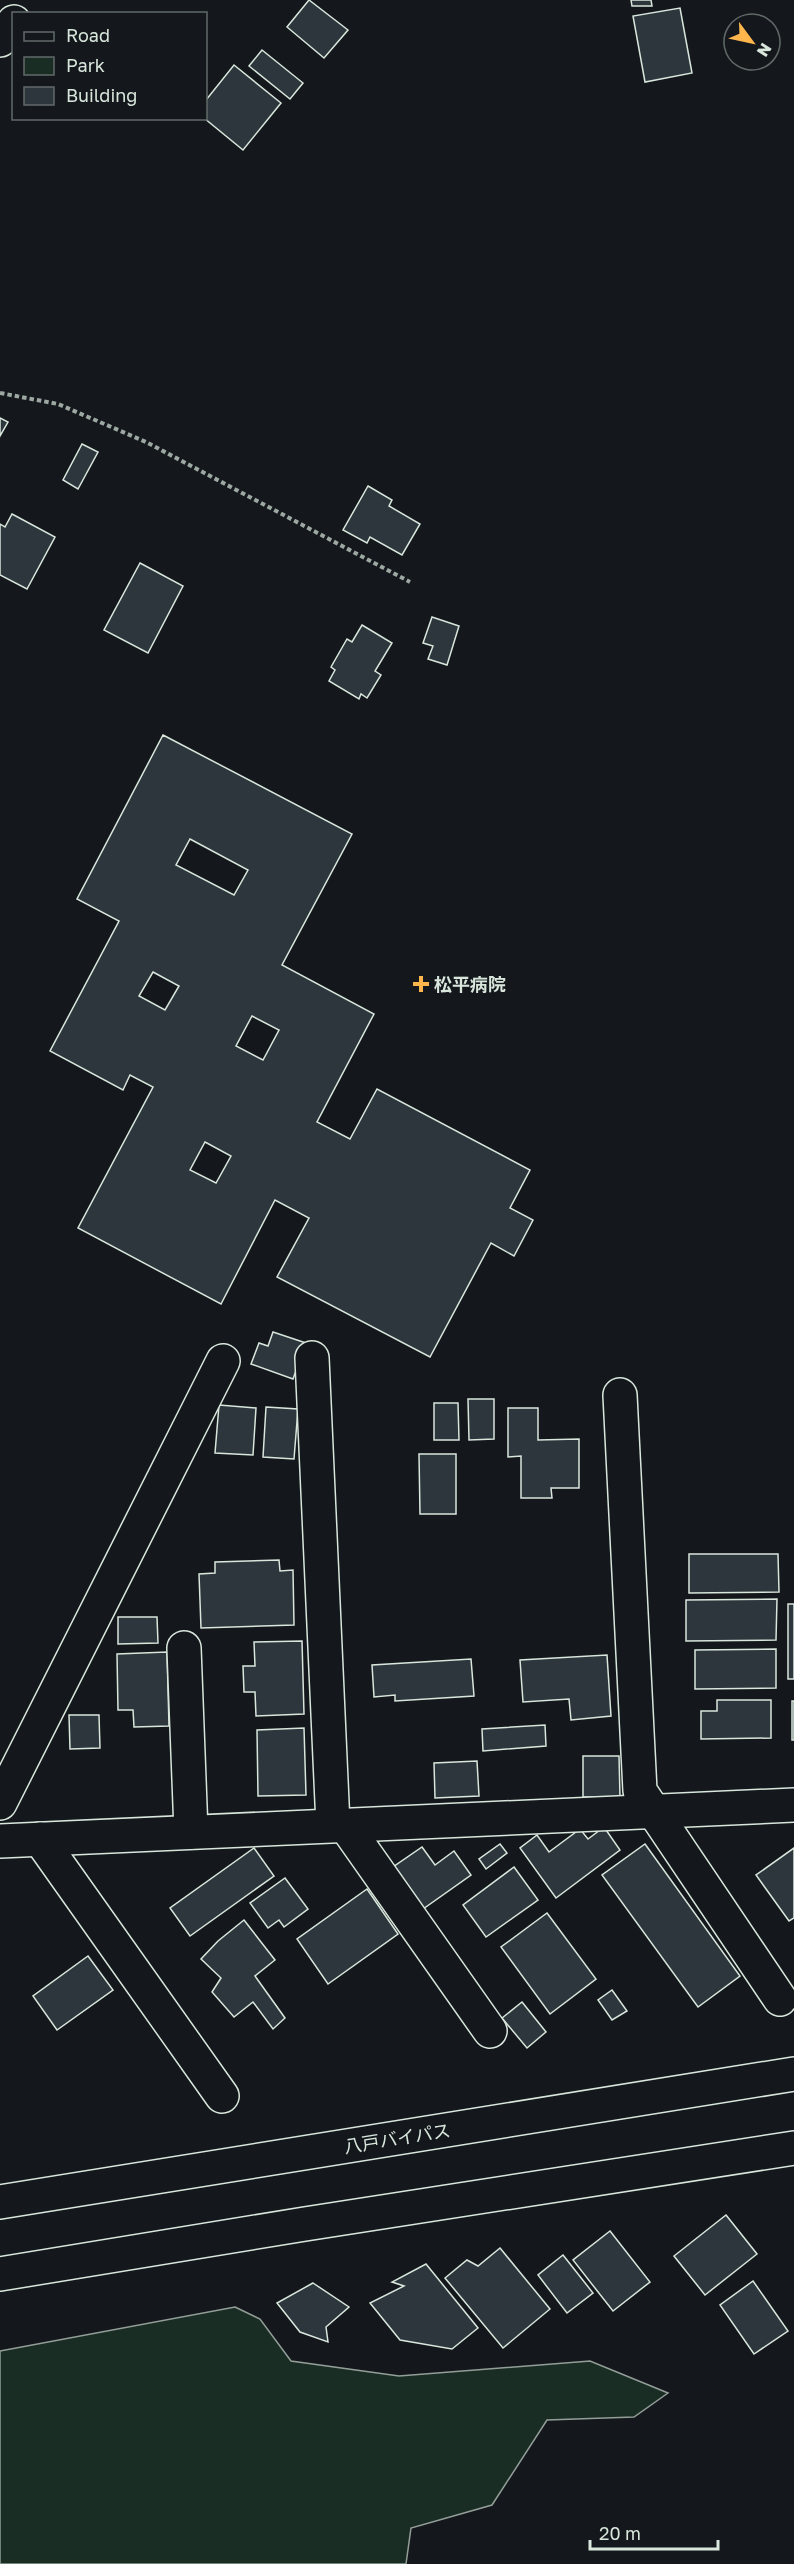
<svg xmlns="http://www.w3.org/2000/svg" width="794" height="2564" viewBox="0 0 794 2564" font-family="'Golos Text','Noto Sans JP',sans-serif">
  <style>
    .green { fill: #1a2d24; stroke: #939e99; stroke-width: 1.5 }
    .building { fill: #2c363c; stroke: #d8e6dc; stroke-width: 1.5; fill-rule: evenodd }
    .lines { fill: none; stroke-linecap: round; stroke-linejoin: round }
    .street-casing { stroke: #d8e6dc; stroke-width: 36 }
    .highway-casing { stroke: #d8e6dc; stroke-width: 36 }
    .path { stroke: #9da8a2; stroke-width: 4; stroke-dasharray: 4.5 3; stroke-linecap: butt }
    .street { stroke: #14181c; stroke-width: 33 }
    .highway { stroke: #14181c; stroke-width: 33 }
    .poi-dot { fill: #ffb74d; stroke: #14181c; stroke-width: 2 }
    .labels { text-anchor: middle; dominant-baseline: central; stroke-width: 4.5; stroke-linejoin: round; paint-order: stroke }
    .poi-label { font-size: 18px; font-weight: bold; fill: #d8e6dc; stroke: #14181c; text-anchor: start }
    .street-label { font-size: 18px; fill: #d8e6dc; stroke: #14181c }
  </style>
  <rect width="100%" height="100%" fill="#14181c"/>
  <path class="green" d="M235,2307L260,2319L291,2361L399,2376L590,2361L668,2393L634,2417L547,2420L492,2505L411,2528L406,2564H0V2351Z"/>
  <g class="building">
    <path d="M309,0L348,30L324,58L287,27Z"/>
    <path d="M631,0H651L652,6H632Z"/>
    <path d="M680,8L692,73L645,82L633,16Z"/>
    <path d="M262,50L303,83L290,99L249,66Z"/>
    <path d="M234,65L281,103L243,150L204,118H206V100Z"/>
    <path d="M0,418L8,422L0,436Z"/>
    <path d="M82,444L98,452L78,489L63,480Z"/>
    <path d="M368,486L392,500L389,506L420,524L402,555L370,537L367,543L343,530Z"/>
    <path d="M12,514L55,537L27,589L0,575V524L5,527Z"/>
    <path d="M140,563L183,586L148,653L104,630Z"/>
    <path d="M432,617L459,626L447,665L428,659L433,646L423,643Z"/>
    <path d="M362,625L392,643L375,671L381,675L367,698L361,694L359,699L329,681L335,670L331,667L347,639L352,642Z"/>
    <path d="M163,735L352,834L282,965L374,1014L317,1122L350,1139L377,1089L530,1170L510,1208L533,1220L514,1256L491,1243L430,1357L277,1277L309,1218L275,1200L221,1304L78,1228L153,1087L130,1075L123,1090L50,1051L119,921L77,899ZM190,839L248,870L234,895L176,865ZM153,972L179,986L165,1010L139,996ZM252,1016L279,1030L263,1060L236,1046ZM205,1142L231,1156L216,1183L190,1170Z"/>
    <path d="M273,1332L306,1343L293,1379L251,1364L259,1343L268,1346Z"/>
    <path d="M468,1399H494V1439L469,1440Z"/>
    <path d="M434,1403H458L459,1440H434Z"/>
    <path d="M219,1405L256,1408L253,1455L215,1453Z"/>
    <path d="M266,1407L298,1409L294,1459L263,1457Z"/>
    <path d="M508,1408H538V1440L579,1439V1488H551L552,1498H521V1456L508,1457Z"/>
    <path d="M419,1454H456V1514H420Z"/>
    <path d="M689,1554H778L779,1592L689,1593Z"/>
    <path d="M279,1560L280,1571L293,1570L294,1625L201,1628L199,1574L215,1573V1562Z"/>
    <path d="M777,1599L776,1640L686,1641V1600Z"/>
    <rect x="788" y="1604" width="6" height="75"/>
    <path d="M118,1617H157L158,1643L118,1644Z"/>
    <path d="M302,1641L304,1714L256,1716L255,1692H244L243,1666H255L254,1642Z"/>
    <path d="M776,1649V1688L695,1689V1650Z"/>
    <path d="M167,1652L169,1726L134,1727L133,1710H118L117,1654Z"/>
    <path d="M607,1655L611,1716L571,1720L569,1699L523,1702L520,1660Z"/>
    <path d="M471,1659L474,1696L395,1701V1695L374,1697L372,1665Z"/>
    <path d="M717,1700H771V1738L701,1739V1711H717Z"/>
    <rect x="792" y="1701" width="2" height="39"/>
    <path d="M69,1715H99L100,1748L70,1749Z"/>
    <path d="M545,1725L546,1746L483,1751L482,1729Z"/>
    <path d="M304,1728L306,1795L258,1796L257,1730Z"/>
    <path d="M583,1756H619L620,1797H583Z"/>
    <path d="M477,1761L479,1796L435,1798L434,1763Z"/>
    <path d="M604,1827L620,1850L556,1898L520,1848L537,1835L549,1852L580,1829L588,1839Z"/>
    <path d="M500,1844L507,1853L486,1869L479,1859Z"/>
    <path d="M645,1844L740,1976L698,2007L602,1875Z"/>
    <path d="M422,1847L435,1865L454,1851L471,1875L423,1909L393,1867Z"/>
    <path d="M254,1848L274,1876L190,1936L170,1908Z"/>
    <path d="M794,1848V1918L789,1921L756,1875Z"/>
    <path d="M514,1867L538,1900L486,1937L463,1905Z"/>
    <path d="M285,1878L308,1909L284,1927L279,1920L268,1928L250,1903Z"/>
    <path d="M367,1889L398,1934L328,1984L297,1939Z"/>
    <path d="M547,1913L596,1979L550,2014L501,1947Z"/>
    <path d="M244,1920L275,1960L255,1976L285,2018L273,2029L253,2002L234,2017L212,1992L221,1978L201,1959L218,1941Z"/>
    <path d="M88,1956L113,1990L57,2030L33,1996Z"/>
    <path d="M612,1990L627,2011L612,2020L598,2000Z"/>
    <path d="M522,2002L546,2032L527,2048L502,2018Z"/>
    <path d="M726,2215L757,2254L705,2295L674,2256Z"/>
    <path d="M610,2231L650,2282L613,2311L573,2260Z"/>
    <path d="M500,2248L550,2309L503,2348L445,2278L467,2260L478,2266Z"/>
    <path d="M563,2255L593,2293L567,2313L538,2275Z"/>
    <path d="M426,2264L478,2328L452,2349L400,2340L370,2303L404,2286L392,2282Z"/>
    <path d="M753,2281L788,2331L754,2354L720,2305Z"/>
    <path d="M313,2283L349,2307L326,2327L328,2342L300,2332L277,2303Z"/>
  </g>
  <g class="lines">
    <defs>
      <g id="street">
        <path d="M0,40L14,22"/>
        <path d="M312,1358L333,1825"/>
        <path d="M620,1395L640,1791L780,1999"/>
        <path d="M184,1648L191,1832"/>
        <path d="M0,1803L223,1361"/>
        <path d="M345,1825L490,2031"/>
        <path d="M40,1839L222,2096"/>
        <path d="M0,1841L794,1805"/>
      </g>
      <g id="highway">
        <path d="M0,2202L794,2074"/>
        <path d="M0,2274L305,2224L794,2148"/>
      </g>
    </defs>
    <use href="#street" class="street-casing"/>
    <use href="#highway" class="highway-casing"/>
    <path class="path" d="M0,393L58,404L146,442L410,582"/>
    <use href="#street" class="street"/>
    <use href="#highway" class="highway"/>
  </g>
  <path class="poi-dot" d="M418 975h6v6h6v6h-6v6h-6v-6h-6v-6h6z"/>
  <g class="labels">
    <g class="poi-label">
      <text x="434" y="984">松平病院</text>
    </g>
    <g class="street-label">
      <text transform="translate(397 2138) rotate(-9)">八戸バイパス</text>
    </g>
  </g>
  <rect x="12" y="12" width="195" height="108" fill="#14181c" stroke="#626a69" stroke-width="1.5"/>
  <rect x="24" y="32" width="30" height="9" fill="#14181c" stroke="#626a69" stroke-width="1.5"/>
  <text x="66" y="42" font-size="18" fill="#d8e6dc">Road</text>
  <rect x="24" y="57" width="30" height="18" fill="#1a2d24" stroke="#626a69" stroke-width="1.5"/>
  <text x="66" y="72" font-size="18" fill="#d8e6dc">Park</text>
  <rect x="24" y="87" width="30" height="18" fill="#2c363c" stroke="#626a69" stroke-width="1.5"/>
  <text x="66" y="102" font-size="18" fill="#d8e6dc">Building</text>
  <g transform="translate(752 42) rotate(123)"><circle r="28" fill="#14181c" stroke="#626a69" stroke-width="1.5"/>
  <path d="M0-4.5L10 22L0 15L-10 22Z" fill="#ffb74d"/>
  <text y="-9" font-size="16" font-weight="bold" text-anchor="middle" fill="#d8e6dc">N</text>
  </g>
  <path d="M590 2540v9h128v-9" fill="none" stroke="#d8e6dc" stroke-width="3"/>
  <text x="599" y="2540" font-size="18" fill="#d8e6dc" stroke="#14181c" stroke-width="4.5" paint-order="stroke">20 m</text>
</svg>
